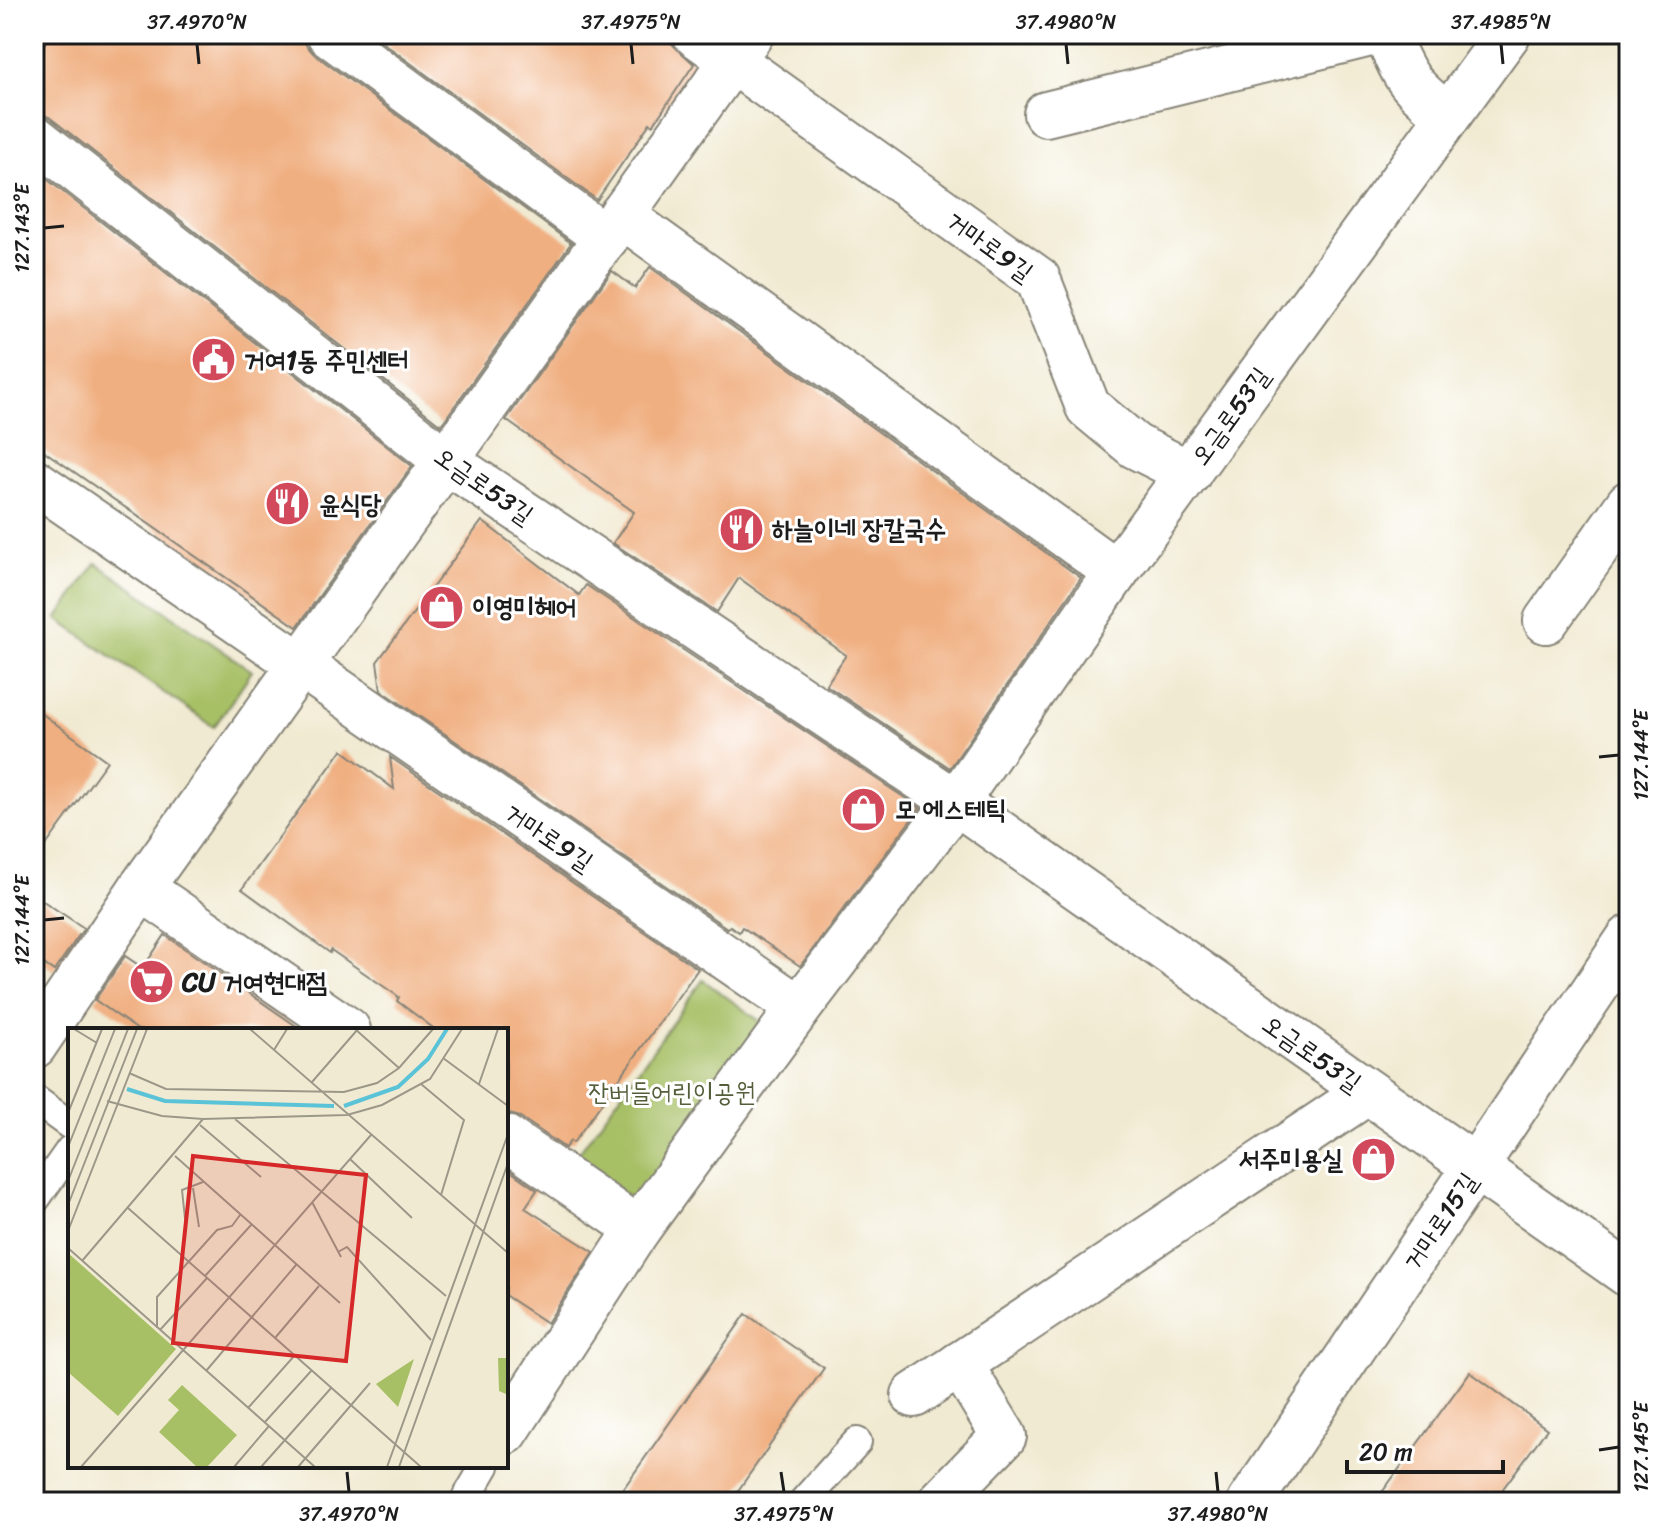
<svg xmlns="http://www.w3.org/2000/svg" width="1663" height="1536" viewBox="0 0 1663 1536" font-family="Sriracha,'Poor Story',sans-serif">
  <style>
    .green { fill: #a7c066; stroke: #626e41; stroke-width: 2 }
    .building { fill: #f0af80 }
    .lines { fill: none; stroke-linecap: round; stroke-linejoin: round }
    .service-casing { stroke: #868377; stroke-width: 32 }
    .minor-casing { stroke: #868377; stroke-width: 48 }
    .service { stroke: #fff; stroke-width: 28 }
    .minor { stroke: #fff; stroke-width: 44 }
    .ticks { fill: none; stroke: #1c1c1c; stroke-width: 3 }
    .labels { text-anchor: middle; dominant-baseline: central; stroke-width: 6; stroke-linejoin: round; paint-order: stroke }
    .street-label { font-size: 26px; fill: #1c1c1c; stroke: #fff }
    .poi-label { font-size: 26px; font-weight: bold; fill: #1c1c1c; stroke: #fff; text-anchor: start }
    .park-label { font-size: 26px; fill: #545e3a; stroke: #fff }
    .inset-river { fill: none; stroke: #5bc3d7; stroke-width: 4 }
    .inset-road { fill: none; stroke: #9c9889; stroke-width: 2 }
    .view { fill: #d62828; fill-opacity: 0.15; stroke: #d62828; stroke-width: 4 }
    .inset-edge { fill: none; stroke: #1c1c1c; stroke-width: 4 }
    .neatline { fill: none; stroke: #1c1c1c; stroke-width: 3 }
    .ticks-label { font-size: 20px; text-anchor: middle; fill: #1c1c1c }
  </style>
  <rect width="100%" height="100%" fill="#fff"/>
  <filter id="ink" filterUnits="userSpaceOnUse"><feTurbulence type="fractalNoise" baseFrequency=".0125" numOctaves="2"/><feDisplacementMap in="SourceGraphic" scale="16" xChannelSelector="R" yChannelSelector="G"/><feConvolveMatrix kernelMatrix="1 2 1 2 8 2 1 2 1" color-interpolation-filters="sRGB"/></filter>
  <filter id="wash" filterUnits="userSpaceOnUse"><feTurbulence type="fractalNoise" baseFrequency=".006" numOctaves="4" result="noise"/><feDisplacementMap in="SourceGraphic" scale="32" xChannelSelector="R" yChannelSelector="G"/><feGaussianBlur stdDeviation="1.8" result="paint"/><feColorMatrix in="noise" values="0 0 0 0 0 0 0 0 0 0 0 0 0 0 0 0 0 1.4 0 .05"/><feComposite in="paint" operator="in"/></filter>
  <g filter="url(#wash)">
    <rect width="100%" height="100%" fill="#f1ead2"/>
    <g class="green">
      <path d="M96,563L252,671L214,727L57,619Z"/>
      <path d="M703,980L768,1027L640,1205L575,1158Z"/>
    </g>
    <g id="blocks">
      <g class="building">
        <path d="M51,34H304L306,45L314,54L571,243L441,425L49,117L34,113V59Z"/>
        <path d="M371,34H670L673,45L694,64L653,125L650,123L597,200Z"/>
        <path d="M34,169L412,466L297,627L34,444Z"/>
        <path d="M650,267L1081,578L950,768L826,685L846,655L739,578L717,612L613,543L634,512L506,420L612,271L635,288Z"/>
        <path d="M482,521L579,595L586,585L920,808L800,966L742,927L739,932L730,926L727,928L381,690L377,662Z"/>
        <path d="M34,708L107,761L34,862Z"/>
        <path d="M342,750L394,789L390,757L698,969L573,1143L570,1141L565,1148L520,1117L506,1113V1030H436L397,1001L399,997L331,950L330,953L242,889Z"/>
        <path d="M34,895L84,928L54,971L34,957Z"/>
        <path d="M165,935L302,1030H138L95,1000L125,956L143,968Z"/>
        <path d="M506,1168L537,1190L525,1208L594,1252L547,1323L506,1296Z"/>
        <path d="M746,1314L824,1368L730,1502H614Z"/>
        <path d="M1470,1372L1547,1429L1493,1502H1375Z"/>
      </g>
    </g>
  </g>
  <g filter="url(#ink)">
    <use href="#blocks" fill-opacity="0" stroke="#868377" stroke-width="2"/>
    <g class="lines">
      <defs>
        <g id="service">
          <path d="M34,1099L70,1125"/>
          <path d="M34,1201L70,1150"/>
          <path d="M464,1502L485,1466"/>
          <path d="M803,1502L857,1442"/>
        </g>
        <g id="minor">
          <path d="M329,34L606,238"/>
          <path d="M695,34L1038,279L1088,407L1135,446L1189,473"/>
          <path d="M1387,34C1403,78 1412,88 1448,116"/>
          <path d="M1046,114L1371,34"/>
          <path d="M34,137L446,461L956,802L1629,1275"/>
          <path d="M621,215L1116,572"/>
          <path d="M34,481L799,1008"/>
          <path d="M1546,621L1629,503"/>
          <path d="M141,888L348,1030"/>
          <path d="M34,1046L141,888L751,34"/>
          <path d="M506,1138L638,1229"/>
          <path d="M914,1395L1368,1092"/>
          <path d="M506,1432L638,1229L799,1008L956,802L1116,572L1508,34"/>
          <path d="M940,1502L1004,1436L960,1364"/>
          <path d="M1250,1502L1629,938"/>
        </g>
      </defs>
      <use href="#service" class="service-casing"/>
      <use href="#minor" class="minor-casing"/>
      <use href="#service" class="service"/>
      <use href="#minor" class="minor"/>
    </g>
  </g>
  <path class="ticks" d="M197,44L199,64M631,44L633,64M1066,44L1068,64M1501,44L1503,64M44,228L64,226M1599,757L1619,755M44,920L64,918M1599,1450L1619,1447M347,1472L349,1492M781,1472L784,1492M1216,1472L1218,1492"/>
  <defs>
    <symbol id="civic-disc" viewBox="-11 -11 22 22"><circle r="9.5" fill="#d1495b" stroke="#fff"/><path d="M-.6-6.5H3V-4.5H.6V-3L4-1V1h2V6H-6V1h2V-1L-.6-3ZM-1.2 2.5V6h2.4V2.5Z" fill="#fff"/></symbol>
    <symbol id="restaurant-disc" viewBox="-11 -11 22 22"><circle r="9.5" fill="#d1495b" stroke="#fff"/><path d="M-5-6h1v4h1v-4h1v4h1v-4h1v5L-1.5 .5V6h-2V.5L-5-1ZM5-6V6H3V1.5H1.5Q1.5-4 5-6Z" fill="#fff"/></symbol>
    <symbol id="shop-disc" viewBox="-11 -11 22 22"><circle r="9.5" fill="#d1495b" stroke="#fff"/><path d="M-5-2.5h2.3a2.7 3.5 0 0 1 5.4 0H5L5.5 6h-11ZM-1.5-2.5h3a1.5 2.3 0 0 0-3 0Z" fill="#fff"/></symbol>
    <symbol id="supermarket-disc" viewBox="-11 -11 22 22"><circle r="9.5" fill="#d1495b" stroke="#fff"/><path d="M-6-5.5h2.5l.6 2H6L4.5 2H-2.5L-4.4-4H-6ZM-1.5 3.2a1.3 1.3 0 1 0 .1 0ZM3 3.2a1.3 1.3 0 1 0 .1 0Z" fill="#fff"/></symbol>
  </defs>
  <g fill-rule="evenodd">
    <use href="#civic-disc" x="188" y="334" width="51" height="51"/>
    <use href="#restaurant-disc" x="262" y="478" width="51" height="51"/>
    <use href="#restaurant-disc" x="716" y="504" width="51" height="51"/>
    <use href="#shop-disc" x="416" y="582" width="51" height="51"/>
    <use href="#shop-disc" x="838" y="784" width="51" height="51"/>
    <use href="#supermarket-disc" x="126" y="956" width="51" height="51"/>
    <use href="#shop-disc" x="1348" y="1134" width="51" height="51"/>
  </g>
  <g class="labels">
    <g class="street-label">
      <text transform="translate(990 246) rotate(36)">거마로9길</text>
      <text transform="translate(1230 416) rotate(-54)">오금로53길</text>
      <text transform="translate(484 485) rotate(35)">오금로53길</text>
      <text transform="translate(549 837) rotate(34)">거마로9길</text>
      <text transform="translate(1312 1053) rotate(35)">오금로53길</text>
      <text transform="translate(1440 1221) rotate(-56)">거마로15길</text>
    </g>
    <g class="poi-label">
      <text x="244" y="360">거여1동 주민센터</text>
      <text x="319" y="504">윤식당</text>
      <text x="772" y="529">하늘이네 장칼국수</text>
      <text x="472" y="607">이영미헤어</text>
      <text x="895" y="809">모 에스테틱</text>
      <text x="182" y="982">CU 거여현대점</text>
      <text x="1343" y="1159" text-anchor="end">서주미용실</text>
    </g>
    <g class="park-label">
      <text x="672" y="1092">잔버들어린이공원</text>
    </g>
  </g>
  <g transform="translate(68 1028)">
    <rect width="440" height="440" fill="#f1ead2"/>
    <path d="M0,225L108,321L50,388L0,344ZM430,330H440L438,366L431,363ZM346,331L330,379L308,356ZM114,357L169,407L139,439H129L91,404L111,382L100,372Z" fill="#a7c066"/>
    <path class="inset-river" d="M59,61L97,73L266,78M276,78L330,59L360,31L379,1"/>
    <path class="inset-road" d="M6,1L29,15M182,1L440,225M287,1L331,40M206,22L219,1M375,30L440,78M61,45L98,61L276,64L309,55L331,40L365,1M244,54L290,1M353,56L396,92L373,167M411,56L430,1M39,73L94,88L135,91L279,87L314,77L362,51L394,1M0,85L34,1M167,91L378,268M132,97L193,149M0,119L47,1M107,128L272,275M282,131L344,190M0,153L60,1M125,160L131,199M244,174L273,229M0,177L69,1M60,180L353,439M118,200L114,162L135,154M0,203L79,1M0,220L247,439M270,224L279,219L363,312M14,233L135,91M137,248L183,197M89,300V269L149,202L164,198L172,187M92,302L139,250M207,310L251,258M138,343L228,237M180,380L227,327M197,394L244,342M13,439L303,107M166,439L201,398M193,439L264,359M230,439L302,355M319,439L440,106M331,439L440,135"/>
    <path class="view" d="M125,128L298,147L278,333L105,315Z"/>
    <rect width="440" height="440" class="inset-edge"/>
  </g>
  <rect width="1663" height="1536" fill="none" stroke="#fff" stroke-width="88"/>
  <path d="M1347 1460v12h156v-12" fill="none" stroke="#1c1c1c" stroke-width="4"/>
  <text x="1359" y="1460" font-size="24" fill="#1c1c1c" stroke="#ffffff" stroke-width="6" paint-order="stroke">20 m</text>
  <rect x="44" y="44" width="1575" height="1448" class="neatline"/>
  <g class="ticks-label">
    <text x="197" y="29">37.4970°N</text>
    <text x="631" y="29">37.4975°N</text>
    <text x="1066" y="29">37.4980°N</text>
    <text x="1501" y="29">37.4985°N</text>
    <text transform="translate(22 228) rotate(-90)" y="7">127.143°E</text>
    <text transform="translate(1641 755) rotate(-90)" y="7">127.144°E</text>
    <text transform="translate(22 920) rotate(-90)" y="7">127.144°E</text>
    <text transform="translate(1641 1447) rotate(-90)" y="7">127.145°E</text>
    <text x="349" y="1521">37.4970°N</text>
    <text x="784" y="1521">37.4975°N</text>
    <text x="1218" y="1521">37.4980°N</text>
  </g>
</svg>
